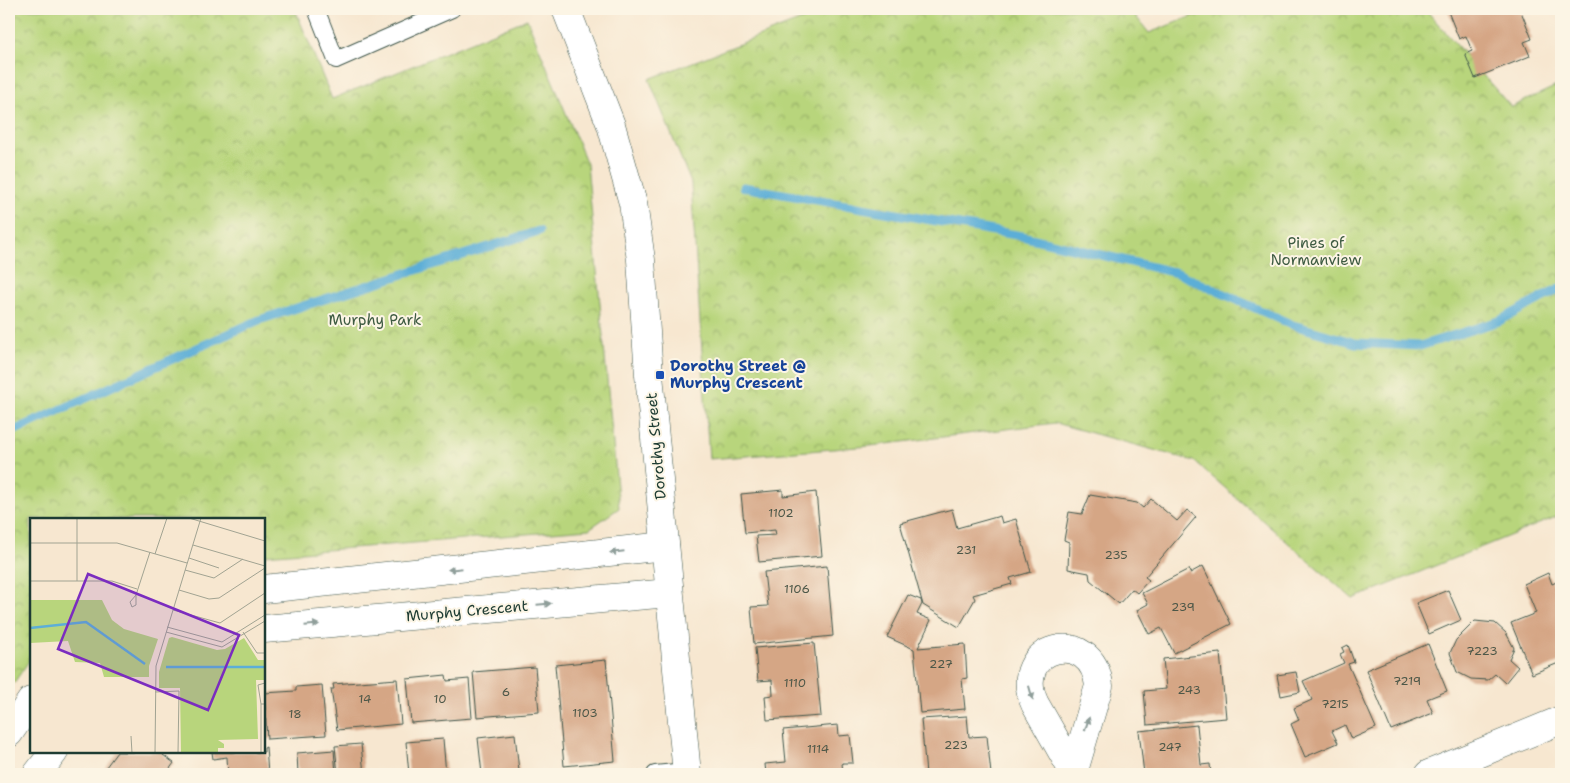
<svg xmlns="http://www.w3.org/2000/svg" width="1570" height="783" viewBox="0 0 1570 783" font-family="'Shantell Sans',sans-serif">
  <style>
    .park { fill: url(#park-crowns); stroke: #6c8958 }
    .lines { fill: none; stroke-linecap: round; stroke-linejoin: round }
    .stream { stroke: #5caed7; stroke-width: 9 }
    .building { fill: #d5a685 }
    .service-casing { stroke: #3f564b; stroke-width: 18 }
    .minor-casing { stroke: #3f564b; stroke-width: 29 }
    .tertiary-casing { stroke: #3f564b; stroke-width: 29 }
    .service { stroke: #fff; stroke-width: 16 }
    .minor { stroke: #fff; stroke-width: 28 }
    .tertiary { stroke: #fff; stroke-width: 28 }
    .oneway { fill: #8f9e9a }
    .transit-dot { fill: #1a4fb4; stroke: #fcf5e5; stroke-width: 2 }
    .labels { text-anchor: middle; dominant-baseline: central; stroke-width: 4; stroke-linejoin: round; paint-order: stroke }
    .number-label { font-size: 12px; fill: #4c5748 }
    .park-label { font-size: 15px; fill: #3e5b42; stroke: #fcf5e5 }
    .transit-label { font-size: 15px; font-weight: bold; fill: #164399; stroke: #fcf5e5; text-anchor: start }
    .street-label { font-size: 15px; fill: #1f3d34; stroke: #fcf5e5 }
    .inset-river { fill: none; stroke: #5caed7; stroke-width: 2.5 }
    .inset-road { fill: none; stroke: #a1a392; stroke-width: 1 }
    .view { fill: #7b2cbf; fill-opacity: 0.15; stroke: #7b2cbf; stroke-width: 2.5 }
    .inset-edge { fill: none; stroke: #1f3d34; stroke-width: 2.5 }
  </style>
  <defs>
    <pattern id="park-crowns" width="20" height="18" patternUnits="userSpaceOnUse" patternTransform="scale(1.25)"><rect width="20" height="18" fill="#b8d57c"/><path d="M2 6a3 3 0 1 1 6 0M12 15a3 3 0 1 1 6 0" fill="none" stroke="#95ae66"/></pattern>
  </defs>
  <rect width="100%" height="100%" fill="#fcf5e5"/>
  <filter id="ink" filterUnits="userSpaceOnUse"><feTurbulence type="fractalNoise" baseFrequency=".02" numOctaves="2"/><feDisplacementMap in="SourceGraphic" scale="10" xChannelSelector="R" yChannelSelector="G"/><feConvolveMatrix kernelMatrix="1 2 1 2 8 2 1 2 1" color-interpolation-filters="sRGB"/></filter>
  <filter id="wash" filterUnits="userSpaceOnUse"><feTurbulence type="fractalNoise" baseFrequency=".0096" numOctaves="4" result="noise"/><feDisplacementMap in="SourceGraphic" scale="20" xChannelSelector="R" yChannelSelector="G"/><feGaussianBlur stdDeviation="1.12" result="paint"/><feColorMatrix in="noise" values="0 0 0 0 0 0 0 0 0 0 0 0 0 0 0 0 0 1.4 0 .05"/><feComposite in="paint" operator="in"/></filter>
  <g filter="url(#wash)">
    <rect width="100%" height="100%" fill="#f7e7d0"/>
    <g class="park">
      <path d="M9,9H295L332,99L527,19L587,164L619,508L589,529L264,555V519H31V658L9,690Z"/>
      <path d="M830,9H1130L1149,33L1210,9H1425L1511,107L1561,84V515L1353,599L1194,461L1055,423L870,446L709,459L691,183L649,79Z"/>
    </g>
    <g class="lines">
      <g class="stream">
        <path d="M743,187L1022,236L1177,273L1293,325L1355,343L1420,346L1499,321L1561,288"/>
        <path d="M9,433L259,320L539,231"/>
      </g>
    </g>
    <g id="blocks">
      <g class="building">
        <path d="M1447,9H1520L1532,39L1524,42L1530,56L1475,78L1465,54L1472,51L1466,36L1459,39Z"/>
        <path d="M783,490V496L816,492L822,556L759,562L756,536L776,535L775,530L745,533L741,494Z"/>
        <path d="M1090,495L1137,503L1143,508L1151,499L1177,521L1187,510L1196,517L1145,577L1149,580L1137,593L1132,589L1119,604L1090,580L1089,573L1068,569L1069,542L1064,540L1069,512L1082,514Z"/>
        <path d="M952,509L957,528L1000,516L1002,523L1016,519L1031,572L1010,578L1012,584L973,595L975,599L959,627L923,605L900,523Z"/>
        <path d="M827,566L833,636L754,644L751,607L768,606L764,572Z"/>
        <path d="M1203,566L1231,624L1174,653L1161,628L1149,634L1137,610L1148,604L1142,593L1189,569L1190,573Z"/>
        <path d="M1548,573L1552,584L1561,580V662L1532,674L1511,623L1536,613L1524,584Z"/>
        <path d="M1448,590L1461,620L1429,634L1416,603Z"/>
        <path d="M908,595L921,600L922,604L917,614L931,620L918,648L965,644L967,678L962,679L965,709L920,713L914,649L887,637Z"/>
        <path d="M1475,621L1495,623L1506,633L1514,648L1509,659L1518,667L1505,683L1495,674L1488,680L1471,679L1457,672L1450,653L1456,640Z"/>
        <path d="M814,643L821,716L767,720L765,696L773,695L772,680L758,681L755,648Z"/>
        <path d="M1428,644L1447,691L1427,699L1433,713L1391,730L1366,670Z"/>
        <path d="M1348,645L1354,662L1348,664L1376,728L1351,739L1345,725L1332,731L1338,743L1305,757L1291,724L1299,720L1294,708L1312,700L1303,681L1344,663L1340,654L1344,652L1342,648Z"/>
        <path d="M1220,653L1226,718L1147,725L1144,691L1166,689L1163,659Z"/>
        <path d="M606,660L615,761L564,766L555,665Z"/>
        <path d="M535,667L539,712L477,717L473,672Z"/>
        <path d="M1296,672L1300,692L1281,696L1277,675Z"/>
        <path d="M446,675L447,681L469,679L472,718L411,723L407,679Z"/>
        <path d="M397,679L401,724L337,730L331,689H334L333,684Z"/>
        <path d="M322,685L326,735L267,739L264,693L296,691V687Z"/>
        <path d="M967,716L969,737L987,736L991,774H926L921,719Z"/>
        <path d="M838,725L839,736L850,735L853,763H842L843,774H766L765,764L786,762L783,730Z"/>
        <path d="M1197,725L1201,765L1210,764L1211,774H1144L1139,731Z"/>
        <path d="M515,734L519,771L482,774L478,738Z"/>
        <path d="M443,739L446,774H409L406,742Z"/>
        <path d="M361,744L364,774H338L335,746Z"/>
        <path d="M266,747L268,774H228L227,757L213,759L212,752H264V748Z"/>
        <path d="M334,750L336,774H298L297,753Z"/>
        <path d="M117,752H165L163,755L174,763L166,774H109L103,771Z"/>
      </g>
    </g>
  </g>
  <g filter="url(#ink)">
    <use href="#blocks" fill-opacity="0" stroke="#3f564b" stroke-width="1"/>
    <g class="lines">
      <defs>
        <g id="service">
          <path d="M316,9L336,60L452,9"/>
          <path d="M655,774L686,771"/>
        </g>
        <g id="minor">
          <path d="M264,589L665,546"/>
          <path d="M264,629L669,593"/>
          <path d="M9,733L31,701"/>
          <path d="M1073,771L1035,704C1008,646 1093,624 1099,686L1073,774"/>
          <path d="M37,774L54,752"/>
          <path d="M1429,774L1561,720"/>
        </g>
        <path id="tertiary" d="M566,9L611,125L633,203L641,260L649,375L687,774"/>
      </defs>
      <use href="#service" class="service-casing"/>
      <use href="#minor" class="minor-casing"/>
      <use href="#tertiary" class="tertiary-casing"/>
      <use href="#service" class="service"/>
      <use href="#minor" class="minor"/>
      <use href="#tertiary" class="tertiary"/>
    </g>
    <defs><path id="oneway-solid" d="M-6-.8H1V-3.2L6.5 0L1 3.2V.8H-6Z" transform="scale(1.25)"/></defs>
    <g class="oneway">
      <use href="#oneway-solid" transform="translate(617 552) rotate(174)"/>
      <use href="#oneway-solid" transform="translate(455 569) rotate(174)"/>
      <use href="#oneway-solid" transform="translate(544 604) rotate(-5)"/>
      <use href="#oneway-solid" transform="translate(312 625) rotate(-5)"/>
      <use href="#oneway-solid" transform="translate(1031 693) rotate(74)"/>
      <use href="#oneway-solid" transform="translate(1087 724) rotate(-72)"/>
    </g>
  </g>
  <rect class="transit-dot" x="655" y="370" width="10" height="10" rx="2.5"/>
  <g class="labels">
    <g class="number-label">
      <text x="781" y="513">1102</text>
      <text x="966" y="550">231</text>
      <text x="1116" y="555">235</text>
      <text x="797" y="589">1106</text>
      <text x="1183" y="607">239</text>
      <text x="1482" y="651">7223</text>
      <text x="941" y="664">227</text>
      <text x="1407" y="681">7219</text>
      <text x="795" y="683">1110</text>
      <text x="1189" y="690">243</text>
      <text x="506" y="692">6</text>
      <text x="365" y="699">14</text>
      <text x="440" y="699">10</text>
      <text x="1335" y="704">7215</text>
      <text x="585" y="713">1103</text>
      <text x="295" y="714">18</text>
      <text x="956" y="745">223</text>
      <text x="1170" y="747">247</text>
      <text x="818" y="749">1114</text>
    </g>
    <g class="park-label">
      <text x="1316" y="243">Pines of<tspan x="1316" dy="17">Normanview</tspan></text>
      <text x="375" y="320">Murphy Park</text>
    </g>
    <g class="transit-label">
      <text x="670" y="366">Dorothy Street @<tspan x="670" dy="17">Murphy Crescent</tspan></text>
    </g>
    <g class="street-label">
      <text transform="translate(656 446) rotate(-95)">Dorothy Street</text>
      <text transform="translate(467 611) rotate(-5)">Murphy Crescent</text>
    </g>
  </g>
  <g transform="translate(30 518)">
    <rect width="235" height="235" fill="#f7e7d0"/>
    <path d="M0,82H72L82,102L94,111L128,121L119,148V159H74L70,145L45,144L38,123L0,125ZM142,119L187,132L195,131L214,120L228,142H235V162H226L228,221L188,222L194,226V230H188V235H151L150,170H129V154L139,120Z" fill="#b8d57c"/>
    <path class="inset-river" d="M0,110L56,104L115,146M136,149H235"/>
    <path class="inset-road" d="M47,0V63M159,0L235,23M0,25H87L157,45M163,27L235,48M125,36L137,0M159,40L189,50M155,52L184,60L213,41M0,63H82L107,71M149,72L179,81L189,80L235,50M106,77V87L102,89L100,84L106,77L120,34M143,92L190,105L235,75M137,109L192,124L235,97M136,114L192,129L235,103M213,114L227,135H235M125,174L149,173L148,235M231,186L228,167L235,165M101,218L102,235M125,235L126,148L171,0M231,235V186H235"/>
    <path class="view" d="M58,56L209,117L178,192L28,131Z"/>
    <rect width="235" height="235" class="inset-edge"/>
  </g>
  <rect width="1570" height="783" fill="none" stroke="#fcf5e5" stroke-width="30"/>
</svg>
